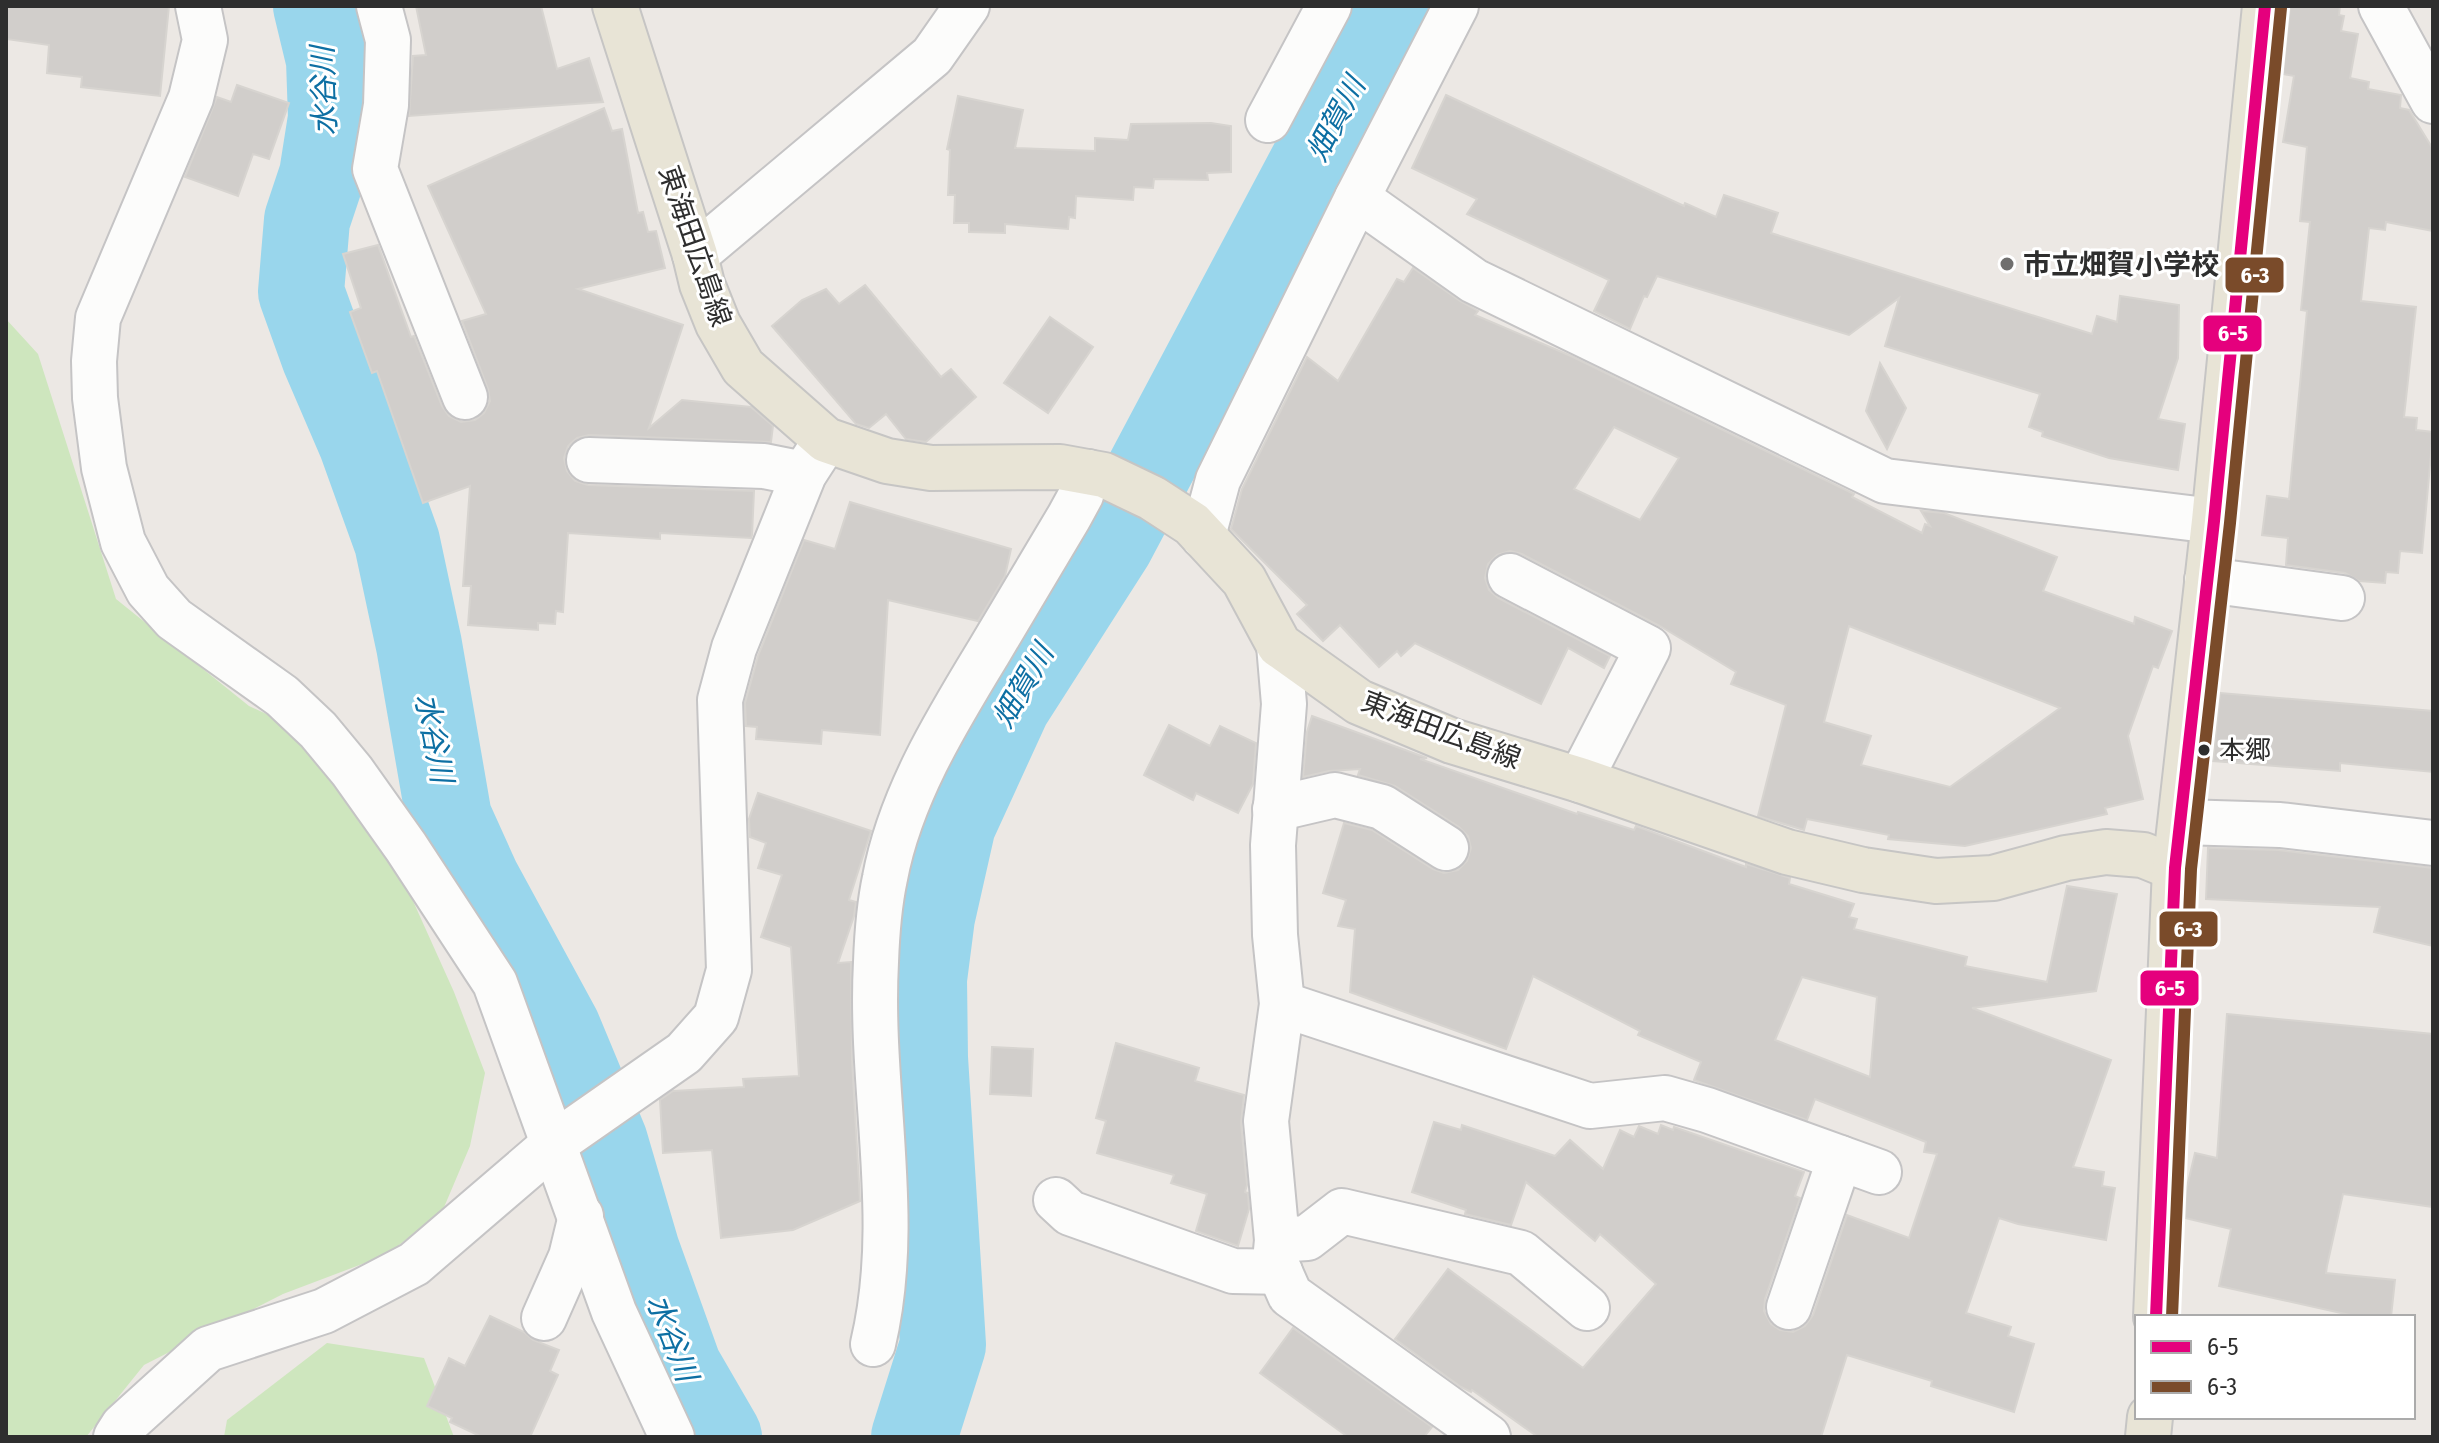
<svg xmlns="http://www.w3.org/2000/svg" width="2439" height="1443" viewBox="0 0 2439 1443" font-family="'Fira Sans Condensed','Noto Sans JP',sans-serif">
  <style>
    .green { fill: #cee6be }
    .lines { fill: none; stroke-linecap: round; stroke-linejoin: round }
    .river { stroke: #99d6ec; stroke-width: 86 }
    .building { fill: #d1cecb; stroke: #d7d4d0; stroke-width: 2; fill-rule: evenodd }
    .minor-casing { stroke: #c5c4c5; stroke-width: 48 }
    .major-casing { stroke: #c6c5c4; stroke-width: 48 }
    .minor { stroke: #fcfcfb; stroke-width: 44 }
    .major { stroke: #e8e4d6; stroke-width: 44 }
    .bus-1-casing { stroke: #fff; stroke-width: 18 }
    .bus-2-casing { stroke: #fff; stroke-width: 18 }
    .bus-1 { stroke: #e5007d; stroke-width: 12 }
    .bus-2 { stroke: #7a4b2a; stroke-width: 12 }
    .poi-dot { fill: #706f6e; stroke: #fff; stroke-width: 3 }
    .bus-dot { fill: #2e2e2e; stroke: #fff; stroke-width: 3 }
    .labels { text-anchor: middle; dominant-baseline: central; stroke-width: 6; stroke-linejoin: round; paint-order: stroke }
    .bus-label { font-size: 26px; fill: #2e2e2e; stroke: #fff; text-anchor: start }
    .street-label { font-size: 28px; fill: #2e2e2e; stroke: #fff }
    .poi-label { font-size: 28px; font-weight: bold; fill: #2e2e2e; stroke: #fff; text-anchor: start }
    .water-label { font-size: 30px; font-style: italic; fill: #0d6fa3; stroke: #fff }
    .line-badge { stroke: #fff; stroke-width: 3 }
    .badge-label { font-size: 22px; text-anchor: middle; font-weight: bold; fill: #fff }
  </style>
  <rect width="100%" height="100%" fill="#ece8e4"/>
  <g class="green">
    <path d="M6,319L38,354L116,599L249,706L314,736L358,801L413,901L454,992L485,1073L470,1146L442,1212L386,1255L283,1294L144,1365L86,1437H6Z"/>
    <path d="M327,1343L424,1358L454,1437H224L227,1420Z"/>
  </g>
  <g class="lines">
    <g class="river">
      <path d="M316,6L329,60L331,118L322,175L307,220L301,292L324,356L361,442L397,542L419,645L449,818L477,880L558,1029L605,1142L637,1251L679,1368L719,1437"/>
      <path d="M914,1437L943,1345L925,1058L924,979L932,917L953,824L1008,704L1111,543L1396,6"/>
    </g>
  </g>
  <g class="building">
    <path d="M6,6H169L160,96L81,87L82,77L47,73L49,45L6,39Z"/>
    <path d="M416,6H541L557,69L589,58L603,102L409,116L413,56L426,55Z"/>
    <path d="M2290,6H2340L2339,15L2344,16L2341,31L2358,34L2350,78L2369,82L2368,89L2401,95L2400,108L2409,110L2433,149V231L2386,222L2385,230L2369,228L2361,301L2416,307L2404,417L2417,418L2416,430L2433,432L2422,553L2400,551L2398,573L2386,572L2385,583L2359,581L2345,573L2286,565L2288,538L2262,535L2267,496L2289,499L2307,311L2301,310L2310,222L2300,221L2307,147L2283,142L2294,76L2283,74Z"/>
    <path d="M237,85L289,103L269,159L253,154L238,196L185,177L217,97L231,102Z"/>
    <path d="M1446,95L1684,206L1685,203L1716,217L1724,195L1778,213L1771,233L2092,334L2097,316L2117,322L2120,296L2179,305L2178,358L2158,419L2185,424L2178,470L2109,458L2042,436L2043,432L2029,427L2040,394L1885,346L1899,298L1849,335L1657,276L1647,297L1644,296L1630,329L1594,311L1609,280L1467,214L1477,199L1412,168Z"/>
    <path d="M958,96L1023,110L1015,148L1095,151V138L1128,140L1131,124L1211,123L1231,126V172L1207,173L1208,180L1154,179L1153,188L1134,187L1133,200L1076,196L1075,218L1069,217L1068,229L1005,224V233L969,232V223H954L955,195H948L950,150L947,149Z"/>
    <path d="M604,108L612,131L622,129L638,213L643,212L648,232L656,231L665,268L578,289L683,325L649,428L682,400L751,407L773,426L771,442L589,435L577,438L568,446L564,458L567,471L575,481L588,485L754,491L752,535L751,538L660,533V539L568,533L563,612L556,611L555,624L538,623V630L468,625L471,586H463L470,486L423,503L377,371L372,373L350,312L361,308L343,254L378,245L411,337L414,336L442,406L449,416L461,422L475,420L484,413L490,401L488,389L462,321L486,314L428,186Z"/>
    <path d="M1413,268L1460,301L1478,311L1475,315L1571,356L1854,494L1852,497L1922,533L1925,524L1930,526L1921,511L1944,513L2057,557L2043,591L2134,624L2135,617L2172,631L2158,668L2153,666L2128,736L2143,799L2105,808L2107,814L1965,846L1888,839L1889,835L1807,819L1804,830L1758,816L1786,705L1731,684L1736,672L1660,626L1522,554L1510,551L1497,555L1488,564L1485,578L1489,590L1498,598L1610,656L1604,668L1568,648L1541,704L1415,643L1401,656L1397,651L1379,667L1340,625L1323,641L1297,614L1307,605L1231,529L1242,489L1307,357L1338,381L1397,279L1404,282ZM1614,427L1679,458L1640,520L1574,489ZM1849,626L2060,708L1950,787L1861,765L1871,736L1824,722Z"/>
    <path d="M865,285L941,377L951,369L976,397L926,442L906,439L886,414L869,428L856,424L772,326L802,300L826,289L839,304Z"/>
    <path d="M1050,317L1093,347L1048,413L1004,383Z"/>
    <path d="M1880,363L1906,408L1887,449L1866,411Z"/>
    <path d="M850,502L1011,549L1005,576L978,621L888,600L880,735L822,730L821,744L756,739L757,727L746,726L745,703L758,656L804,540L835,549Z"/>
    <path d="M2220,693L2433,711V772L2340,763V771L2213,761Z"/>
    <path d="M1312,716L1427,758L1420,759L1577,814L1578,812L1634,830L1636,826L1746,867V864L1790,878L1789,884L1854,904L1849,917L1857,919L1854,929L1967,957L1965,966L2047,982L2067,886L2117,894L2096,991L1972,1008L2111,1060L2073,1167L2104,1172L2102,1186L2115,1188L2106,1240L2018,1224L1999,1218L1966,1313L2011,1327L2008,1336L2034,1344L2014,1412L1931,1386L1932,1381L1847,1355L1821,1437H1538L1472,1390L1471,1392L1461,1387L1395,1339L1448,1269L1583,1368L1656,1284L1600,1234L1595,1241L1526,1182L1511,1225L1465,1214L1466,1210L1412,1192L1434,1122L1461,1130L1462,1125L1555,1156L1570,1140L1603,1169L1620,1130L1634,1137L1639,1126L1658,1134L1661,1125L1673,1130L1674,1127L1804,1172L1795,1196L1800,1198L1765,1299L1764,1311L1771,1324L1780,1330L1793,1332L1805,1326L1813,1315L1847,1215L1909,1238L1937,1154L1924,1152L1926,1142L1815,1099L1807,1120L1694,1080L1701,1062L1638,1035L1640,1031L1533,976L1506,1049L1350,992L1355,929L1338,926L1346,900L1323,893L1344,823L1372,830L1433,869L1444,873L1458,870L1467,861L1471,848L1468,836L1459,827L1395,786L1358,775L1360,769L1329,771L1303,777L1307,732ZM1802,977L1877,997L1870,1077L1775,1040Z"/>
    <path d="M1169,725L1210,746L1220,726L1256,743L1253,784L1238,813L1196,793L1193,800L1144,775Z"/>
    <path d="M758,793L871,831L849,900L856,902L854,916L838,963L851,962L852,1060L860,1201L793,1230L721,1238L712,1150L663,1153L660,1100L673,1091L744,1087L743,1079L799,1076L791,947L761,937L782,875L758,868L766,843L750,837L749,819Z"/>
    <path d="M2208,848L2278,850L2433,868V946L2374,932L2380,907L2206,899Z"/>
    <path d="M2227,1014L2433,1034V1207L2343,1194L2327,1266L2326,1273L2395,1280L2391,1317H2359L2219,1286L2231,1229L2185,1218L2186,1191L2195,1153L2217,1158Z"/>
    <path d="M1116,1043L1199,1068L1195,1081L1244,1095L1241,1123L1247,1185L1245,1192L1248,1193L1249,1209L1238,1246L1196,1231L1207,1194L1171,1183L1174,1175L1097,1153L1106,1121L1096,1118Z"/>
    <path d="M992,1047L1033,1049L1031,1096L990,1094Z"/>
    <path d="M490,1316L524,1332L533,1340L559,1350L550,1371L558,1375L530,1437H482L450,1422L452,1418L427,1406L449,1358L465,1366Z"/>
    <path d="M1293,1328L1432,1427L1424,1437H1348L1260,1373Z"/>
  </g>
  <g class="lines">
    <defs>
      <g id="minor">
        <path d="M198,6L205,40L191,98L98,318L94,361L95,398L104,468L123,542L148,590L174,619L282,696L318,730L352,771L406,847L495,983L614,1312L672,1437"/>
        <path d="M379,6L388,40L386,105L375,169L465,397"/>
        <path d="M2381,6L2433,101"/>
        <path d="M1268,120L1329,6"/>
        <path d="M1357,198L1474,281L1885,481L2214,521"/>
        <path d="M695,255L932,56L967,6"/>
        <path d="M589,460L764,466L804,474"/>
        <path d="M1203,536L1218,480L1357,198L1456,6"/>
        <path d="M1510,576L1648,648L1580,780"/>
        <path d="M2207,580L2342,598"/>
        <path d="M1279,645L1284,704L1273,845L1275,935L1282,1004L1266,1121L1277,1240L1275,1261L1290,1295L1488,1437"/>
        <path d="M1275,809L1335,795L1382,807L1446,848"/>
        <path d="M2182,822L2280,825L2433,843"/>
        <path d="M1282,1004L1590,1106L1665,1098L1707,1110L1879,1172"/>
        <path d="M1056,1200L1070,1213L1233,1271L1280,1272"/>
        <path d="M1277,1240L1307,1238L1342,1211L1521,1253L1587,1308"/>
        <path d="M1789,1307L1840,1158"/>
        <path d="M544,1318L571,1257L581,1216"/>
        <path d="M873,1344C903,1218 869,1090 876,962C877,934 879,906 885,878C900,797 946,722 988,653C1015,608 1042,562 1069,517L1081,495L1088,472"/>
        <path d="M116,1437L123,1426L208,1349L324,1311L414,1264L555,1143L684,1053L716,1017L729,970L720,700L734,648L804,474L826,440"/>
      </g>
      <g id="major">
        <path d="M615,6L695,255L702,284L718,324L743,367L826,440L887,461L931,468L1060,467L1104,475L1152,498L1192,524L1244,580L1279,645L1359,702L1452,741L1580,780L1787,852L1863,870L1936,881L1993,878L2066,858L2106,852L2143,855L2175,868"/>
        <path d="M2156,1317L2175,868L2214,521L2265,6"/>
        <path d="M2148,1437L2150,1417"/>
      </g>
    </defs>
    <use href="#minor" class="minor-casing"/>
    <use href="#major" class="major-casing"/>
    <use href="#minor" class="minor"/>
    <use href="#major" class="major"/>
    <defs>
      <path id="bus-1" d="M2156,1317L2175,868L2214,521L2265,6"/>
      <path id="bus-2" d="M2172,1317L2191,869L2230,523L2281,8"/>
    </defs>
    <use href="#bus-1" class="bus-1-casing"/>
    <use href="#bus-2" class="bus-2-casing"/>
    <use href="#bus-1" class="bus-1"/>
    <use href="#bus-2" class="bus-2"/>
  </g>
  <circle class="poi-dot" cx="2007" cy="264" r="8"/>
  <circle class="bus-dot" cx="2204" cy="750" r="7"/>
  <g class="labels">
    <g class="bus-label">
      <text x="2219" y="750">本郷</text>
    </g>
    <g class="street-label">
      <text transform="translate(695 246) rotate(71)">東海田広島線</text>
      <text transform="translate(1441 730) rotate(21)">東海田広島線</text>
    </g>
    <g class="poi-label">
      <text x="2023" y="264">市立畑賀小学校</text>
    </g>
    <g class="water-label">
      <text transform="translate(324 91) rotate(-92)">水谷川</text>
      <text transform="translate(1336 119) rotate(-62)">畑賀川</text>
      <text transform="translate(1023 686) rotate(-60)">畑賀川</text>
      <text transform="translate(434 738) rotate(79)">水谷川</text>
      <text transform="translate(672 1338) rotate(69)">水谷川</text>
    </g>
  </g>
  <g class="line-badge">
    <rect x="2224" y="256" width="61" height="38" rx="8" fill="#7a4b2a"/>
    <rect x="2202" y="314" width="61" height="39" rx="8" fill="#e5007d"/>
    <rect x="2158" y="910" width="61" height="38" rx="8" fill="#7a4b2a"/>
    <rect x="2139" y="969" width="61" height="38" rx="8" fill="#e5007d"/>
  </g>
  <g class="badge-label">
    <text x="2255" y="283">6-3</text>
    <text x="2233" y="341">6-5</text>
    <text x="2188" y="937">6-3</text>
    <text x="2170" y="996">6-5</text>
  </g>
  <rect width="2439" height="1443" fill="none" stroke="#2e2e2e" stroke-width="16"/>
  <rect x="2135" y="1315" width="280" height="104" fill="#ffffff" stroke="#ababab" stroke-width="2"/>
  <rect x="2151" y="1341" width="40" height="12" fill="#e5007d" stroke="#ababab" stroke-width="2"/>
  <text x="2207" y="1355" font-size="24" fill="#2e2e2e">6-5</text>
  <rect x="2151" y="1381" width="40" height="12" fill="#7a4b2a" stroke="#ababab" stroke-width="2"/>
  <text x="2207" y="1395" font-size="24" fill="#2e2e2e">6-3</text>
</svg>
